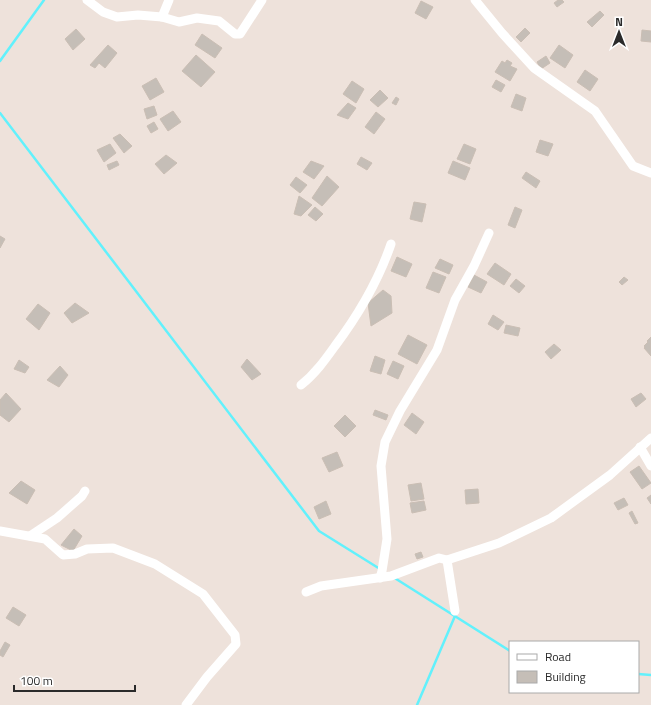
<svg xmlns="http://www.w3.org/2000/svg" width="651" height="705" viewBox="0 0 651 705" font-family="'Titillium Web',sans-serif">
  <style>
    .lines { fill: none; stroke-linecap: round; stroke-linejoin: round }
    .stream { stroke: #62f1fc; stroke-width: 2.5 }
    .building { fill: #c5beb7; stroke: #cabeb4 }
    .minor { stroke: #fff; stroke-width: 9 }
  </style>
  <rect width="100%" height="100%" fill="#eee2db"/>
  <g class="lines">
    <g class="stream">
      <path d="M0,61L44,0"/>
      <path d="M0,113L319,531L380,569"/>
      <path d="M393,577L510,651"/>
      <path d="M638,674L651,675"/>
      <path d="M417,705L455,616"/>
    </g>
  </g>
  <g class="building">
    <path d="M558,0H562L564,2L557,7L554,3Z"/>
    <path d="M421,1L433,7L426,19L415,13Z"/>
    <path d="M600,11L604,15L592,27L587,22Z"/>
    <path d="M525,28L530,33L521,42L516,37Z"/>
    <path d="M76,29L85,39L73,50L65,39Z"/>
    <path d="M642,30L651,31V42L641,41Z"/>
    <path d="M202,34L222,48L215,58L195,45Z"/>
    <path d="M108,45L117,53L105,68L99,63L95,68L90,65Z"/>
    <path d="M559,45L573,55L565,68L550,58Z"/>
    <path d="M196,55L215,72L201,87L182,71Z"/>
    <path d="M546,56L550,63L541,69L537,62Z"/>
    <path d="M507,60L512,63L510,66L517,69L510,81L495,72L502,61L505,63Z"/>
    <path d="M585,70L598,79L590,91L577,82Z"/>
    <path d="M156,78L164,92L150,100L142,86Z"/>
    <path d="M496,80L505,85L501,92L492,87Z"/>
    <path d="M352,81L364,89L356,103L343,94Z"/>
    <path d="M380,90L388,98L378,107L370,100Z"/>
    <path d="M516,94L526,98L522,111L511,107Z"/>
    <path d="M396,97L399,99L396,105L392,103Z"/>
    <path d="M348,103L356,108L348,119L337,115Z"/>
    <path d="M154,106L157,115L147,119L144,109Z"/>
    <path d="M173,111L181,122L168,131L160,119Z"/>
    <path d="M376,112L385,119L374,134L365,127Z"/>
    <path d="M154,122L158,129L151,133L147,126Z"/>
    <path d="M120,134L132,146L124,153L113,138Z"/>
    <path d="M540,140L553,144L548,156L536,152Z"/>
    <path d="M110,144L116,153L104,162L97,150Z"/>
    <path d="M464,144L476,149L470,164L457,159Z"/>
    <path d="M166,155L177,163L164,174L155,164Z"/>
    <path d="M361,157L372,163L367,170L357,164Z"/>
    <path d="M117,161L119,165L109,170L107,165Z"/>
    <path d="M311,161L324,166L314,179L303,172Z"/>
    <path d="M453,161L470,168L465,180L448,173Z"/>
    <path d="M526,172L540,181L536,188L522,178Z"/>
    <path d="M327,176L339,187L322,206L312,198Z"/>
    <path d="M296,177L307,185L300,193L290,185Z"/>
    <path d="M299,196L312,205L301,216L294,214Z"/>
    <path d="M414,202L426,204L422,222L410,219Z"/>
    <path d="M315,207L323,214L316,221L308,215Z"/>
    <path d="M515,207L522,210L515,228L508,225Z"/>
    <path d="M0,236L5,239L0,248Z"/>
    <path d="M397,257L412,264L406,277L391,271Z"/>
    <path d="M440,259L453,265L449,274L435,268Z"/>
    <path d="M495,263L511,274L504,285L487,274Z"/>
    <path d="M433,272L446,277L439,293L426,288Z"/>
    <path d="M474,275L487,282L481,293L468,287Z"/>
    <path d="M624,277L628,280L622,285L619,282Z"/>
    <path d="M516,279L525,286L519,293L510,286Z"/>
    <path d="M383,290L391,296L392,313L371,326L368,303Z"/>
    <path d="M75,303L89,313L72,323L64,313Z"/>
    <path d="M38,304L50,313L39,330L26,319Z"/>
    <path d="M493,315L504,322L498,330L488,324Z"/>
    <path d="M506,325L520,328L518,336L504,333Z"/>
    <path d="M408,335L427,345L417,364L398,354Z"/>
    <path d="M651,337V356L644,348L645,347L644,346L648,342L647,341Z"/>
    <path d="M554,344L561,350L551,359L545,352Z"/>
    <path d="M375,356L385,360L381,374L370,371Z"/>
    <path d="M247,359L261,374L252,380L241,367Z"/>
    <path d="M19,360L29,367L25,373L14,369Z"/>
    <path d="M393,361L404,366L398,379L387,374Z"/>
    <path d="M60,366L68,375L59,387L47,380Z"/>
    <path d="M6,393L21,409L9,422L0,415V400Z"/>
    <path d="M641,393L646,399L636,407L631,399Z"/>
    <path d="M375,410L388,415L386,420L373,415Z"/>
    <path d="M412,413L424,422L416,434L404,425Z"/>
    <path d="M345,415L356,426L345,437L334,426Z"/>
    <path d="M337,452L343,466L329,472L322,458Z"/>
    <path d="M639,466L651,483L642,489L630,472Z"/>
    <path d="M21,481L35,490L27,504L9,493Z"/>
    <path d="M421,483L424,499L411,501L408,485Z"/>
    <path d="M478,489L479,503L466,504L465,490Z"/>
    <path d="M651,495V504L647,498Z"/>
    <path d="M624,498L628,505L618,510L614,503Z"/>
    <path d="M326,501L331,514L319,519L314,507Z"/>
    <path d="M424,501L426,510L412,513L410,503Z"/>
    <path d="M632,511L638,523L635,524L629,513Z"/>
    <path d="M74,529L82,536L73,551L61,545Z"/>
    <path d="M421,552L423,557L417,559L415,554Z"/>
    <path d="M13,607L26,615L19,626L6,618Z"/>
    <path d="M5,642L10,645L3,657L0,655V651Z"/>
  </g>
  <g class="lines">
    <g class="minor">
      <path d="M87,0L103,12L117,17L138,15L162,17L179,22L197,18L219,21L235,34H240L262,0"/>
      <path d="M475,0L502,33L534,68L595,111L633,166L651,173"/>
      <path d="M162,17L169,0"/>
      <path d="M301,385C315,374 325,360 335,346C359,314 378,282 391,244"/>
      <path d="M640,447L651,466"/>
      <path d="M0,531L45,539L63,555L75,554L87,549L113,548L155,564L203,594L235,635L236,644L207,677L186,705"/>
      <path d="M30,536L57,518L82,496L85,491"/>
      <path d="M380,578L382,571L387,539L381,466L385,442L400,411L437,350L455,300L474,266L489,233"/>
      <path d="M306,592L321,586L391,576L439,558L447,560"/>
      <path d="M455,611L447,560L499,543L551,518L610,475L651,438"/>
    </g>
  </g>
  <rect x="509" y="641" width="130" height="52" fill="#ffffff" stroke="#aaaaaa"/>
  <rect x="517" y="654" width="20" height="6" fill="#ffffff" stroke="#aaaaaa"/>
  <text x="545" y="661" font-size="12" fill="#2a2a2a">Road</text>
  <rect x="517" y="671" width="20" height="12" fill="#c5beb7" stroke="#aaaaaa"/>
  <text x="545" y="681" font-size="12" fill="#2a2a2a">Building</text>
  <g transform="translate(619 32)" stroke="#ffffff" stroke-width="3" paint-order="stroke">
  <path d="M0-3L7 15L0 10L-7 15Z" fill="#2a2a2a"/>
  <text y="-6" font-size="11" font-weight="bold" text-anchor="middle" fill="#2a2a2a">N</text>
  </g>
  <path d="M14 685v6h121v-6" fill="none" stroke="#2a2a2a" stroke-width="2"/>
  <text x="20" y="685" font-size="12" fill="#2a2a2a" stroke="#ffffff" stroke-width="3" paint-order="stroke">100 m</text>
</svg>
